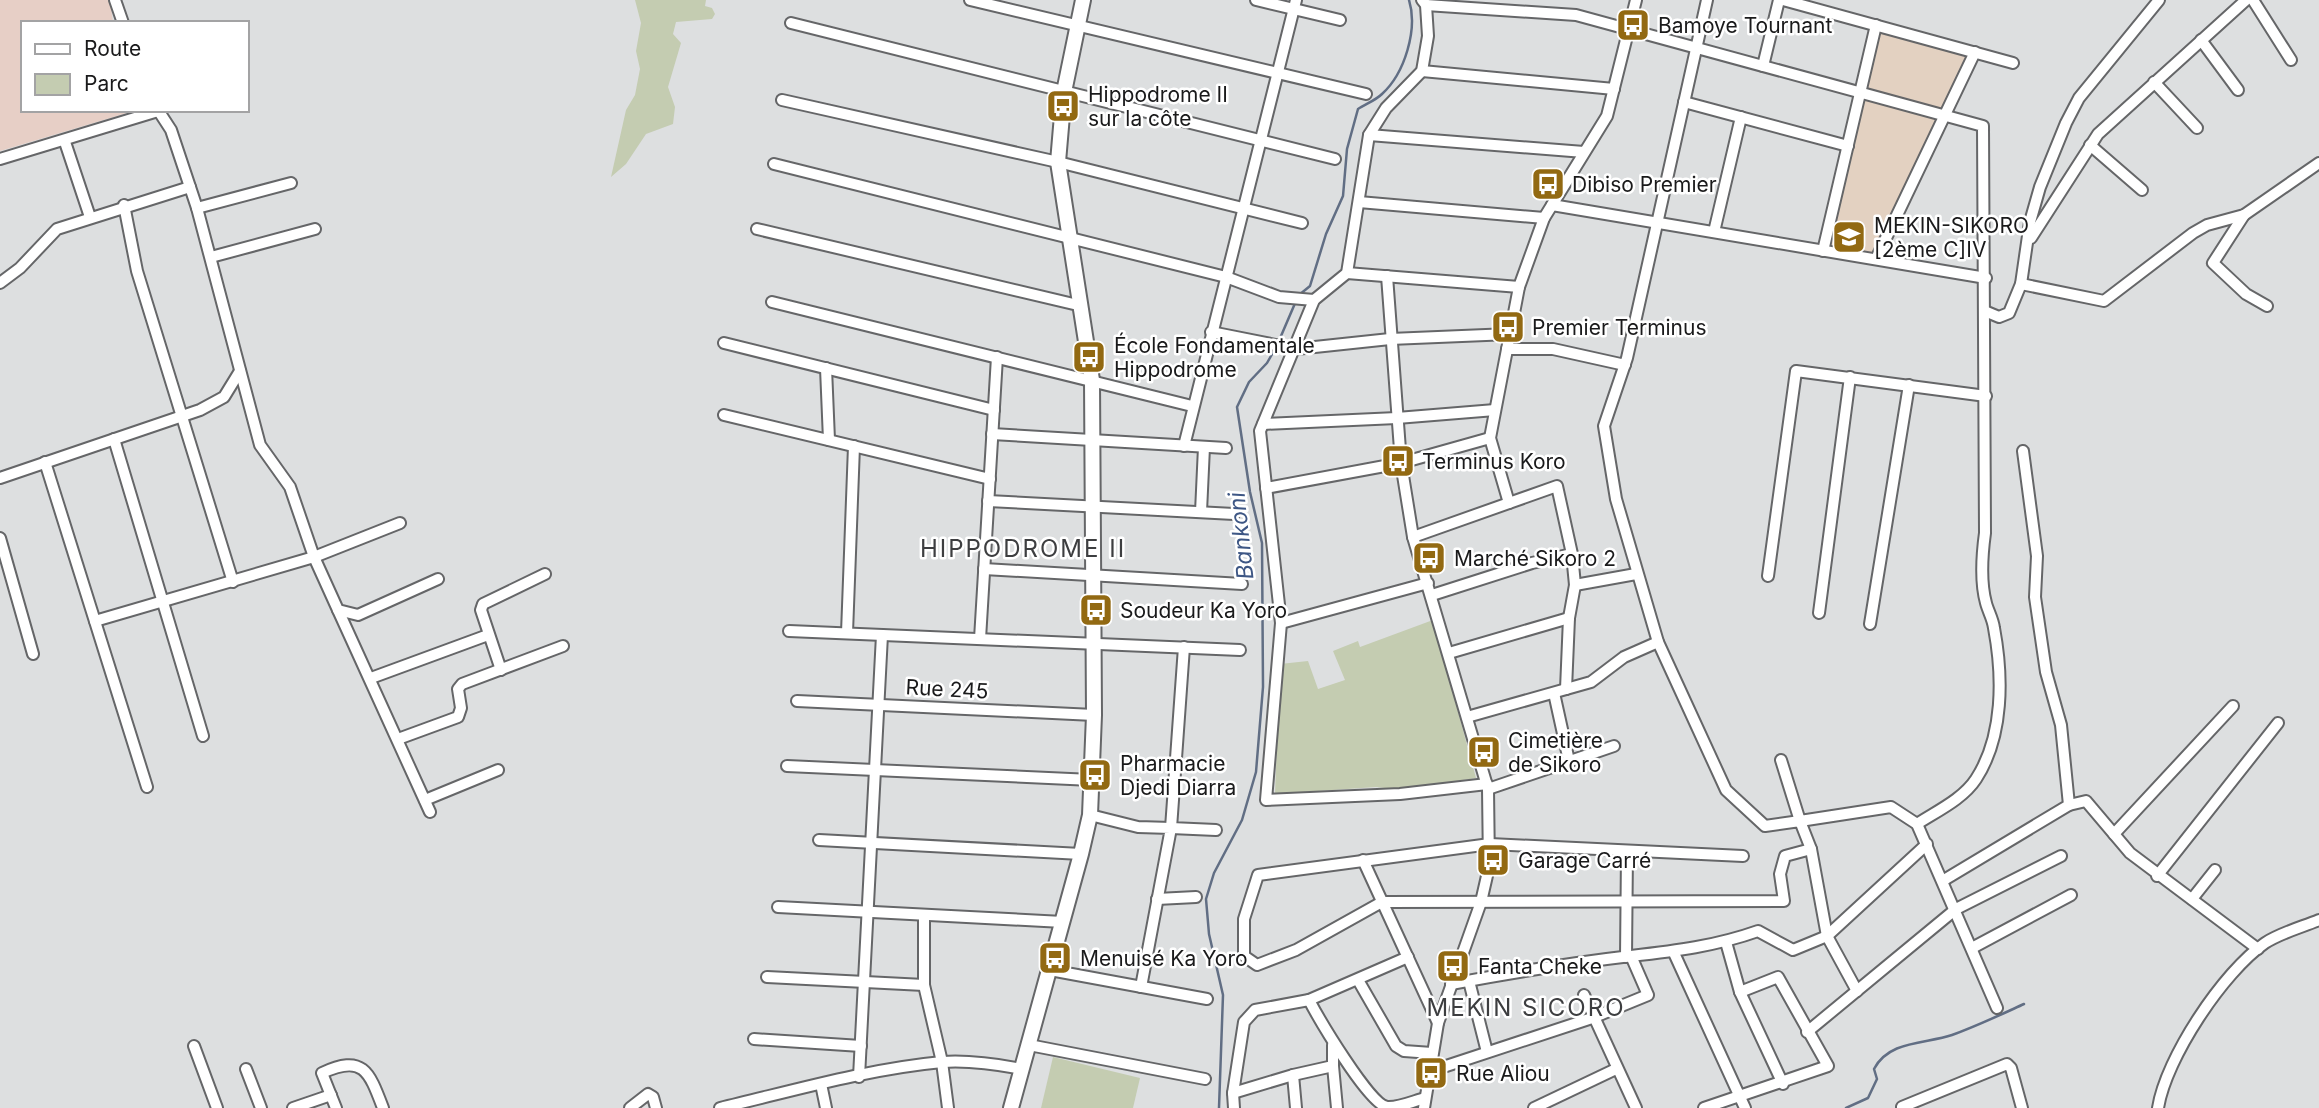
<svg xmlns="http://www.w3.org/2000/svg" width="2319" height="1108" viewBox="0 0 2319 1108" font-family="Inter,sans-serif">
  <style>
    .education { fill: #e3d1c1 }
    .medical { fill: #e7cfc6 }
    .green { fill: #c4ccb1 }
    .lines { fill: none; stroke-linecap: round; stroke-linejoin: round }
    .stream { stroke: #616e84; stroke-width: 2.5 }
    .street-casing { stroke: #656668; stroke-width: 14 }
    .secondary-casing { stroke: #656668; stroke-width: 18 }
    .street { stroke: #fff; stroke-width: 10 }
    .secondary { stroke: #fff; stroke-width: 14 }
    .labels { text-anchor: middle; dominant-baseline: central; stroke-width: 5; stroke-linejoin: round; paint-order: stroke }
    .poi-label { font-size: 21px; fill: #1a1a1b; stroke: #fff; text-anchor: start }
    .street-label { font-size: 21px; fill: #1a1a1b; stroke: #fff }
    .water-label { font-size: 23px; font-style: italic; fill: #3d5684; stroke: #fff }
    .quarter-label { font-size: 24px; letter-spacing: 2px; fill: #3d3e40; stroke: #fff }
  </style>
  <rect width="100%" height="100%" fill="#dddfe0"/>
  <path class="education" d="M1879,30L1971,55L1872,254L1826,247Z"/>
  <path class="medical" d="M0,0H110L113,23H23V110L127,113L0,151Z"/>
  <g class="green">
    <path d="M635,0H706L705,6L712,8L715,14L712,19L676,22L673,34L681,43L668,87L675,107L673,124L646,134L626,164L611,177L626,110L635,95L640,69L636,51L641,23Z"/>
    <path d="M1433,620L1476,778L1401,790L1376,787L1275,794L1280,664L1308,661L1318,689L1345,680L1333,651L1358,641L1360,647Z"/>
    <path d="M1053,1057L1140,1078L1133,1108H1041Z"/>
  </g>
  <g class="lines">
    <g class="stream">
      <path d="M1299,295L1310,286L1326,234L1343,196L1347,149L1358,109C1366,104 1376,100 1382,94C1405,73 1418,29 1409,0"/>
      <path d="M1278,343L1296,301"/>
      <path d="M1219,1108L1223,995L1209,934L1206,899L1214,873L1242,820L1256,772L1263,687L1262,543L1250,492L1237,407L1249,382L1267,363L1275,349"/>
      <path d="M1846,1108L1868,1098L1877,1079L1874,1069C1889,1040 1926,1044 1952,1035C1977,1026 2000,1015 2024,1004"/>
    </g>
    <defs>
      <g id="street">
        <path d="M115,0L123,23"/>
        <path d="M970,0L1366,94"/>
        <path d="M1256,0L1340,20"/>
        <path d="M1422,0L1426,5L1428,36L1422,71L1386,108L1369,135L1347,273L1314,300L1260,431L1281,623L1266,800L1400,794L1487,784"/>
        <path d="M1707,0L1627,358L1604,426L1616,499L1658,642L1726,790L1765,826L1800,821L1811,849L1827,936L1857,991"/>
        <path d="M1783,0L2013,63"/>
        <path d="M2253,0L2291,60"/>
        <path d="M1426,5L1576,15L1983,126L1985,533C1982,555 1980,581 1986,603C1988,611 1993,619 1994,628C2003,676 2004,736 1976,779C1963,799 1937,811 1917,824"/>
        <path d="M791,23L1335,159"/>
        <path d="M2201,40L2238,90"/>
        <path d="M1763,66L1779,0"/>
        <path d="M1422,71L1614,89"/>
        <path d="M2154,82L2197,128"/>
        <path d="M782,100L1058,162L1302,223"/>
        <path d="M1684,102L1848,146"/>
        <path d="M158,110L171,130L197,208L260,445L290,487L314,557L338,610L358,615L438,579"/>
        <path d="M1369,135L1584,152"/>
        <path d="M65,142L90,217"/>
        <path d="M2090,145L2142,190"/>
        <path d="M0,159L158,111"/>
        <path d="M774,164L1226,277L1279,297L1314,300"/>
        <path d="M1359,202L1544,218"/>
        <path d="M124,205L137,271L233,582"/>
        <path d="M1552,205L1986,278"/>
        <path d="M197,208L291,183"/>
        <path d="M2244,215L2213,263L2246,294L2267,306"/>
        <path d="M757,229L1082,306"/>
        <path d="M1714,232L1741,117"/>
        <path d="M2031,238L2098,134L2246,0"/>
        <path d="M1823,251L1876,25"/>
        <path d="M211,257L315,229"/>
        <path d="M1876,259L1975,52"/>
        <path d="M1347,273L1519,287"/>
        <path d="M1387,276L1401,463L1413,537L1488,789L1489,867L1481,902L1438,1023L1424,1108"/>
        <path d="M0,283L20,268L57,229L190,187"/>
        <path d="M2021,284L2104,301L2193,233L2207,225L2244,215L2319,163"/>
        <path d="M772,302L1192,406"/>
        <path d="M1987,312L1999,317L2009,313L2021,284L2030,222L2040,187L2066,123L2079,98L2159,0"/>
        <path d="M1211,332L1296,349L1390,339L1510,334"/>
        <path d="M724,343L994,410"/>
        <path d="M1507,349H1553L1625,365"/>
        <path d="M826,368L829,440"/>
        <path d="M724,415L990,479"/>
        <path d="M1263,424L1397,418L1495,410"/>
        <path d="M992,434L1226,448"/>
        <path d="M114,439L203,736"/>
        <path d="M1184,446L1296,0"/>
        <path d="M45,462L147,787"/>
        <path d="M0,478L200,410L224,397L240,371"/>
        <path d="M1266,488L1401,463L1490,438"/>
        <path d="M988,501L1234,514"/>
        <path d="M1509,503L1490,438L1519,287L1544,218L1607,116L1636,0"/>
        <path d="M1201,512L1204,447"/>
        <path d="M1413,537L1557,486L1572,554L1575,585L1569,618L1566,689"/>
        <path d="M0,538L33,654"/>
        <path d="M984,569L1242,584"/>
        <path d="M1768,576L1796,371L1986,396"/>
        <path d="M1575,585L1636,574"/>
        <path d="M1432,595L1532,563L1572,554"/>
        <path d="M338,610L430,812"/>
        <path d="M1819,613L1850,377"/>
        <path d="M95,621L314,557L400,523"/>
        <path d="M1281,623L1428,583"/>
        <path d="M1870,624L1909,385"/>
        <path d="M789,631L1240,650"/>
        <path d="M847,633L854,446"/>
        <path d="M980,639L997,357"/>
        <path d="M1184,647L1171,828L1216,830"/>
        <path d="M1449,653L1569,618"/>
        <path d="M501,670L481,610L483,604L545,574"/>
        <path d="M371,678L488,635"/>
        <path d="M1554,693L1569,761"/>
        <path d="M797,701L1094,715"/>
        <path d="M1467,717L1591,682L1624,657L1658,642"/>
        <path d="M398,739L458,717L461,708L458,689L462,684L563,646"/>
        <path d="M1781,760L1800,821L1891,807L1917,824L1997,1008"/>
        <path d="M787,766L1092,780"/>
        <path d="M1488,789L1614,746"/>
        <path d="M425,800L498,770"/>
        <path d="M2069,805L2086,801L2130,853L2258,949"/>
        <path d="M1090,815L1138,827L1171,828L1141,987"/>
        <path d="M2114,834L2233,706"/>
        <path d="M819,840L1081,854"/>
        <path d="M1743,856L1490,844L1258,875L1244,919V956L1257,965L1296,950L1382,902L1784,901L1780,874L1785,856L1811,849"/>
        <path d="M1363,860L1438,1023"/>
        <path d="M2157,876L2278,723"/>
        <path d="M1944,880L2069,805L2061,725L2046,672L2035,597L2037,556L2023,451"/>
        <path d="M1157,899L1196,897"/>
        <path d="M2192,899L2215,870"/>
        <path d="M778,907L1063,922"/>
        <path d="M924,915V985L942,1062L948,1108"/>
        <path d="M1726,942L1740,992L1783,1084"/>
        <path d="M1972,948L2071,895"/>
        <path d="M1674,953L1745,1108"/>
        <path d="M1626,957L1627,852"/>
        <path d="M1050,970L1207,999"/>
        <path d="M767,977L924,985"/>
        <path d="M1358,980L1396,1046L1404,1051L1432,1053"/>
        <path d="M1469,981L1487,1052"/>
        <path d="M1451,984C1510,973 1571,963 1631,956C1675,951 1716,946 1758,931L1793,950L1827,936L1927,844"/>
        <path d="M1584,995L1636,1108"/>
        <path d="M1309,1000C1319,1019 1369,1104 1387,1107C1398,1108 1414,1101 1425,1098"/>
        <path d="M1807,1032L1956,909L2061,856"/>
        <path d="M754,1039L861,1046"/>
        <path d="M1029,1045L1205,1079"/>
        <path d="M194,1046L217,1108"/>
        <path d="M1333,1066L1337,1108"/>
        <path d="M246,1069L261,1108"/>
        <path d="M1428,1072L1592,1018L1648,995L1631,956"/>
        <path d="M1293,1075L1333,1066V1045"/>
        <path d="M859,1077L882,635"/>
        <path d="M821,1084L826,1108"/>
        <path d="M1233,1093L1293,1075L1296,1108"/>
        <path d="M1902,1107L2007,1064L2011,1068L2022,1108"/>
        <path d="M293,1108L331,1095"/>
        <path d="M336,1108L322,1073C363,1054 369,1071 383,1108"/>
        <path d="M630,1108L648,1094L653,1097L656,1108"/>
        <path d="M720,1108C792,1091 867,1069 942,1062C969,1060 996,1064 1022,1069"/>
        <path d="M1234,1108L1233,1093L1244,1022L1255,1010L1309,1000L1408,957"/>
        <path d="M1534,1108L1616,1069"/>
        <path d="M1704,1108L1828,1066L1778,977L1740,992"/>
        <path d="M2158,1108C2166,1058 2223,972 2265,943C2280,933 2302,927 2319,920"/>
      </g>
      <path id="secondary" d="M1011,1108L1081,854L1090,815L1094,715L1092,380L1058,162L1064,92L1083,0"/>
    </defs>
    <use href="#street" class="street-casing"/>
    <use href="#secondary" class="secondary-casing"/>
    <use href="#street" class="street"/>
    <use href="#secondary" class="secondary"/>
  </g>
  <defs>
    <symbol id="bus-square" viewBox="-11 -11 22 22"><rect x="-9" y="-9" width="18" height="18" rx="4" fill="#926912" stroke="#fff"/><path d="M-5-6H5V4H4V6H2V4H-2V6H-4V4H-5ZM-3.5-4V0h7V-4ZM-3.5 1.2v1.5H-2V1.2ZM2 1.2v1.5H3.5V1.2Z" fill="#fff"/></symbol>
    <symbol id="school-square" viewBox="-11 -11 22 22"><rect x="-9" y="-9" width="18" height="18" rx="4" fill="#926912" stroke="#fff"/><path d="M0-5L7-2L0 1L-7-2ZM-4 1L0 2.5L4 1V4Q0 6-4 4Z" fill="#fff"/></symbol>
  </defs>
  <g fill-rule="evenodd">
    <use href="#bus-square" x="1614" y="6" width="38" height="38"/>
    <use href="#bus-square" x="1044" y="87" width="38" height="38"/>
    <use href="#bus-square" x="1529" y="165" width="38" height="38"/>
    <use href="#school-square" x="1830" y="218" width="38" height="38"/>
    <use href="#bus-square" x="1489" y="308" width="38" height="38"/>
    <use href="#bus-square" x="1070" y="338" width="38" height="38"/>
    <use href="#bus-square" x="1379" y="442" width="38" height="38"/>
    <use href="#bus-square" x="1410" y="539" width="38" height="38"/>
    <use href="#bus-square" x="1077" y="591" width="38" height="38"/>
    <use href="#bus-square" x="1465" y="733" width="38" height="38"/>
    <use href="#bus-square" x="1076" y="756" width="38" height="38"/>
    <use href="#bus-square" x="1474" y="841" width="38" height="38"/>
    <use href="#bus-square" x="1036" y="939" width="38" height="38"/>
    <use href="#bus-square" x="1434" y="947" width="38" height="38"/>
    <use href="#bus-square" x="1412" y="1054" width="38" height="38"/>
  </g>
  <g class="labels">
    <g class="poi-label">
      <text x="1658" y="25">Bamoye Tournant</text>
      <text x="1088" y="94">Hippodrome II<tspan x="1088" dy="24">sur la côte</tspan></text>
      <text x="1572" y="184">Dibiso Premier</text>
      <text x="1874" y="225">MEKIN-SIKORO<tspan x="1874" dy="24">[2ème C]IV</tspan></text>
      <text x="1532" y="327">Premier Terminus</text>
      <text x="1114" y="345">École Fondamentale<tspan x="1114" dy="24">Hippodrome</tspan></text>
      <text x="1422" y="461">Terminus Koro</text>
      <text x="1454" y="558">Marché Sikoro 2</text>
      <text x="1120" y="610">Soudeur Ka Yoro</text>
      <text x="1508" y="740">Cimetière<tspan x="1508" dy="24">de Sikoro</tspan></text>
      <text x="1120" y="763">Pharmacie<tspan x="1120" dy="24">Djedi Diarra</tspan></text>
      <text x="1518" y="860">Garage Carré</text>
      <text x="1080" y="958">Menuisé Ka Yoro</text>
      <text x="1478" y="966">Fanta Cheke</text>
      <text x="1456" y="1073">Rue Aliou</text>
    </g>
    <g class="street-label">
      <text transform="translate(947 689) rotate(3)">Rue 245</text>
    </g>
    <g class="water-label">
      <text transform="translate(1241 536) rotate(-96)">Bankoni</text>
    </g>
    <g class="quarter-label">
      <text x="1023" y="548">HIPPODROME II</text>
      <text x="1526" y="1007">MEKIN SICORO</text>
    </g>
  </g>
  <rect x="21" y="21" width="228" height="91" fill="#ffffff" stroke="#a3a3a4" stroke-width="2"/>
  <rect x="35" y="44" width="35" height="10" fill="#ffffff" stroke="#a3a3a4" stroke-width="2"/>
  <text x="84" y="56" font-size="21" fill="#1a1a1b">Route</text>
  <rect x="35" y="74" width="35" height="21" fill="#c4ccb1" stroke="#a3a3a4" stroke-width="2"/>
  <text x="84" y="91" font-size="21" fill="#1a1a1b">Parc</text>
</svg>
